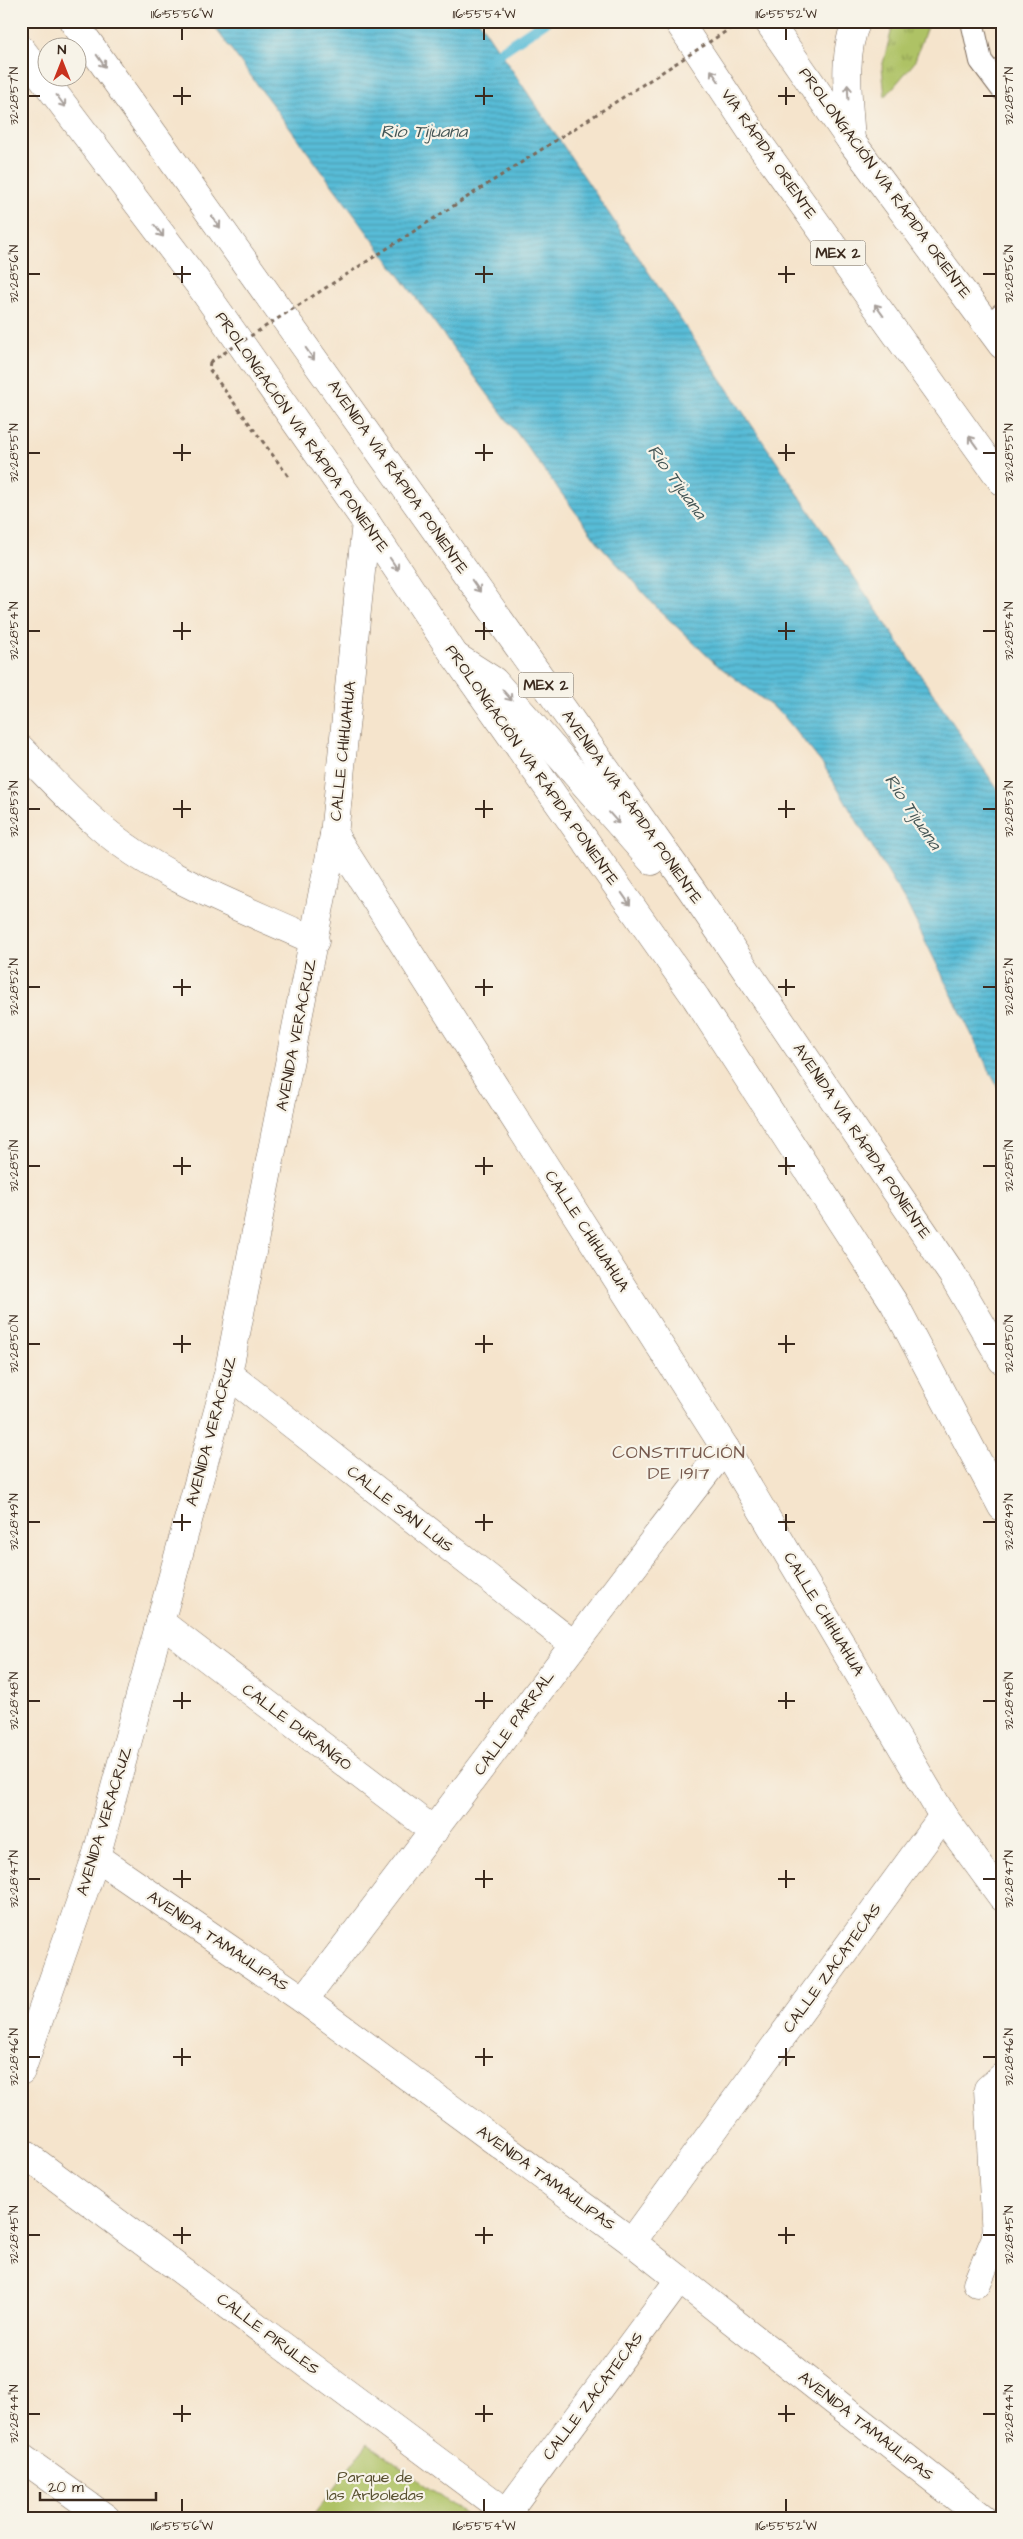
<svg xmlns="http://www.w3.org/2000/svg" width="1023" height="2539" viewBox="0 0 1023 2539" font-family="'Architects Daughter',sans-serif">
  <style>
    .grass { fill: url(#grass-tufts); stroke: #747642 }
    .park { fill: #aec265; stroke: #747642 }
    .water { fill: url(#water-rules); stroke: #4a737a }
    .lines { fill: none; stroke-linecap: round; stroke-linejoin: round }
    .stream { stroke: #58bcd7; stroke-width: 11 }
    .lane-casing { stroke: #7c6b5b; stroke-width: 24 }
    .street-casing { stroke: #7c6b5b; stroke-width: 29 }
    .secondary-casing { stroke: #7c6b5b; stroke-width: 29 }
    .highway-casing { stroke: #7c6b5b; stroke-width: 29 }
    .path { stroke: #7c6b5b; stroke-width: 3; stroke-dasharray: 4 4; stroke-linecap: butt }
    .lane { stroke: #fff; stroke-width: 22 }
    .street { stroke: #fff; stroke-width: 28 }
    .secondary { stroke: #fff; stroke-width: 28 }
    .highway { stroke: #fff; stroke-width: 28 }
    .path-bridge { stroke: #7c6b5b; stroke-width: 3; stroke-dasharray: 4 4; stroke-linecap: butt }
    .oneway { stroke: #a79f9a }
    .ticks { fill: none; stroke: #3b2a1e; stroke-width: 2 }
    .labels { text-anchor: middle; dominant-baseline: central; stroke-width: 4.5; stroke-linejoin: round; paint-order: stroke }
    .shield { fill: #f7f3e8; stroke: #73665b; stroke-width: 1 }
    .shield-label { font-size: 15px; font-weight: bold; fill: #3b2a1e }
    .street-label { font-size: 16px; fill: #3b2a1e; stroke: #f7f3e8 }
    .park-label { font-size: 16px; fill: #585030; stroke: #f7f3e8 }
    .water-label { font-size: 18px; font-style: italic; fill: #445656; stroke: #f7f3e8 }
    .neighbourhood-label { font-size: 18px; letter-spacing: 1px; fill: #76594d; stroke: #f7f3e8 }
    .neatline { fill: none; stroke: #3b2a1e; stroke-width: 2 }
    .ticks-label { font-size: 12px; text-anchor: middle; fill: #3b2a1e }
  </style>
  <defs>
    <pattern id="grass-tufts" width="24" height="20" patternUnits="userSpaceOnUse" patternTransform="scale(1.25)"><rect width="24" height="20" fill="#aec265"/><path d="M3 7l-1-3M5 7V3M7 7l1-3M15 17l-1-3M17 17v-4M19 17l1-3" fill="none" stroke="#8f9e53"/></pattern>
    <pattern id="water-rules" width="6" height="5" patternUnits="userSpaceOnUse" patternTransform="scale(1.25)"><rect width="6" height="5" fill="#58bcd7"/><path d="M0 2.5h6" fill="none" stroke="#4a99ae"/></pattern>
  </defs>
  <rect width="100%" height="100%" fill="#f7f3e8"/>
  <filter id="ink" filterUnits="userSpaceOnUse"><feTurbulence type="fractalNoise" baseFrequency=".02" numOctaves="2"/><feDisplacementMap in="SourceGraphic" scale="10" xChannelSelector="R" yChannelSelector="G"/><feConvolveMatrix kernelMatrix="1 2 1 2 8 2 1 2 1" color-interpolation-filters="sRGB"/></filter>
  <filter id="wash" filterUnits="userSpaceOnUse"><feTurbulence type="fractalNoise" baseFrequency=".0096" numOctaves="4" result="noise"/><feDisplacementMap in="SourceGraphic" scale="20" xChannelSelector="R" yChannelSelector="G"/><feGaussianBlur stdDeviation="1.12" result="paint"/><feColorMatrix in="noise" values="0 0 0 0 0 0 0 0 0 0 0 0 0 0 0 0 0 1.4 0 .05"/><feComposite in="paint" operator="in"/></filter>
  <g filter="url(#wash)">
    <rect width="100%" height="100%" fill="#f5e4cc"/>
    <path class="grass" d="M894,21H929L914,63L885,97L882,67Z"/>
    <path class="park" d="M368,2443L469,2518H312Z"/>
    <path class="water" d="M210,21H479L1002,796V1096L909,908L824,766L782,714L716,664L658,609L600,545Z"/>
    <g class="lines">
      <path class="stream" d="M487,61L546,21"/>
    </g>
  </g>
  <g filter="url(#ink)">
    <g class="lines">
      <defs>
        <g id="lane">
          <path d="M972,21L981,61L1002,89"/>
          <path d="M988,325L1002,314"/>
        </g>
        <g id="street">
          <path d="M21,749C46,774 70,801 97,824C158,878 241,907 315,941"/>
          <path d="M334,835L725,1448L943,1816L1002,1897"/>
          <path d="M228,1374L573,1644"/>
          <path d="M160,1622L434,1831"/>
          <path d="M96,1857L304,2000L632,2242L983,2518"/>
          <path d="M304,2000C446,1816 583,1630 725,1448"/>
          <path d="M21,2071L96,1857L228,1374L334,835L366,522"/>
          <path d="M21,2151L514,2518"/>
          <path d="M632,2242L943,1816"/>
          <path d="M977,2283L996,2237L988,2089L1002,2077"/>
          <path d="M21,2457L106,2518"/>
          <path d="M507,2512L679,2280"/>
        </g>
        <g id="secondary">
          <path d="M768,21L851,141L1002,345"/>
          <path d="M21,49L201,287L366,522L455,656L696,998L894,1303L1002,1507"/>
          <path d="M851,141C849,105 841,54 857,21"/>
        </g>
        <g id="highway">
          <path d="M73,21L691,889L952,1274L1002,1360"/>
          <path d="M678,21L761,146L1002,481"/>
          <path d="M455,656L494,681L652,861"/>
        </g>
      </defs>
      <use href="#lane" class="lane-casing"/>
      <use href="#street" class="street-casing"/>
      <use href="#secondary" class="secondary-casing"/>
      <use href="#highway" class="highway-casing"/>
      <path class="path" d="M210,362L209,369L289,477"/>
      <use href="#lane" class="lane"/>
      <use href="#street" class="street"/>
      <use href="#secondary" class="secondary"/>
      <use href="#highway" class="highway"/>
      <path class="path-bridge" d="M210,362L742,21"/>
    </g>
    <defs><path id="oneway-shaft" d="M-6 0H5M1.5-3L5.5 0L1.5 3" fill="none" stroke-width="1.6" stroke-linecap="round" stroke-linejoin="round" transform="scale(1.25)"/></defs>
    <g class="oneway">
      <use href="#oneway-shaft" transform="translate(101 61) rotate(55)"/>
      <use href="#oneway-shaft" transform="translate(715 76) rotate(-124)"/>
      <use href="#oneway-shaft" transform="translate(848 92) rotate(-93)"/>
      <use href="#oneway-shaft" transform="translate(61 101) rotate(53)"/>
      <use href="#oneway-shaft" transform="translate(216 222) rotate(55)"/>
      <use href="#oneway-shaft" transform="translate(159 231) rotate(53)"/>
      <use href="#oneway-shaft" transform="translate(879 310) rotate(-126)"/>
      <use href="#oneway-shaft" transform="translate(310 354) rotate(55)"/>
      <use href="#oneway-shaft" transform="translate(973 442) rotate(-126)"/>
      <use href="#oneway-shaft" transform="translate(394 564) rotate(56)"/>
      <use href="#oneway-shaft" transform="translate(476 586) rotate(55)"/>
      <use href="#oneway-shaft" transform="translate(507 695) rotate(49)"/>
      <use href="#oneway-shaft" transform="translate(614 818) rotate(49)"/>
      <use href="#oneway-shaft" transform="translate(626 899) rotate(55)"/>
    </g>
  </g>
  <path class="ticks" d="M182,28V40M484,28V40M786,28V40M182,87V105M484,87V105M786,87V105M28,96H40M173,96H191M475,96H493M778,96H795M983,96H996M182,266V283M484,266V283M786,266V283M28,274H40M173,274H191M475,274H493M778,274H795M983,274H996M182,444V461M484,444V461M786,444V461M28,453H40M173,453H191M475,453H493M778,453H795M983,453H996M182,622V640M484,622V640M786,622V640M28,631H40M173,631H191M475,631H493M778,631H795M983,631H996M182,800V818M484,800V818M786,800V818M28,809H40M173,809H191M475,809H493M778,809H795M983,809H996M182,979V996M484,979V996M786,979V996M28,987H40M173,987H191M475,987H493M778,987H795M983,987H996M182,1157V1175M484,1157V1175M786,1157V1175M28,1166H40M173,1166H191M475,1166H493M778,1166H795M983,1166H996M182,1335V1353M484,1335V1353M786,1335V1353M28,1344H40M173,1344H191M475,1344H493M778,1344H795M983,1344H996M182,1514V1531M484,1514V1531M786,1514V1531M28,1522H40M173,1522H191M475,1522H493M778,1522H795M983,1522H996M182,1692V1709M484,1692V1709M786,1692V1709M28,1701H40M173,1701H191M475,1701H493M778,1701H795M983,1701H996M182,1870V1888M484,1870V1888M786,1870V1888M28,1879H40M173,1879H191M475,1879H493M778,1879H795M983,1879H996M182,2048V2066M484,2048V2066M786,2048V2066M28,2057H40M173,2057H191M475,2057H493M778,2057H795M983,2057H996M182,2227V2244M484,2227V2244M786,2227V2244M28,2235H40M173,2235H191M475,2235H493M778,2235H795M983,2235H996M182,2405V2422M484,2405V2422M786,2405V2422M28,2414H40M173,2414H191M475,2414H493M778,2414H795M983,2414H996M182,2499V2512M484,2499V2512M786,2499V2512"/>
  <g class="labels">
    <g class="shield">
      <rect x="810.5" y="240.5" width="55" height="25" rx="4"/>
      <rect x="518.5" y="672.5" width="55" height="25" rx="4"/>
    </g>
    <g class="shield-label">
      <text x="838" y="253">MEX 2</text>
      <text x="546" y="685">MEX 2</text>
    </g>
    <g class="street-label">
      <text transform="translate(769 154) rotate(55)">VÍA RÁPIDA ORIENTE</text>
      <text transform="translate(885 183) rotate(54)">PROLONGACIÓN VÍA RÁPIDA ORIENTE</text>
      <text transform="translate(302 432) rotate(55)">PROLONGACIÓN VÍA RÁPIDA PONIENTE</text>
      <text transform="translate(398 477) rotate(55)">AVENIDA VÍA RÁPIDA PONIENTE</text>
      <text transform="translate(343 751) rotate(-84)">CALLE CHIHUAHUA</text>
      <text transform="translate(532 765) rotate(55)">PROLONGACIÓN VÍA RÁPIDA PONIENTE</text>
      <text transform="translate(632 807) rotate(55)">AVENIDA VÍA RÁPIDA PONIENTE</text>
      <text transform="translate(296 1035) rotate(-79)">AVENIDA VERACRUZ</text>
      <text transform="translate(862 1141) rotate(56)">AVENIDA VÍA RÁPIDA PONIENTE</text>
      <text transform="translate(587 1231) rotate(57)">CALLE CHIHUAHUA</text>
      <text transform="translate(211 1431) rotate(-75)">AVENIDA VERACRUZ</text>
      <text transform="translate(400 1509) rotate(38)">CALLE SAN LUIS</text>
      <text transform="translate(824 1614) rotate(59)">CALLE CHIHUAHUA</text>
      <text transform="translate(514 1723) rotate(-54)">CALLE PARRAL</text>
      <text transform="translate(297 1727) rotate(37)">CALLE DURANGO</text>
      <text transform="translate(104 1821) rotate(-73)">AVENIDA VERACRUZ</text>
      <text transform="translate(218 1941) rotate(34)">AVENIDA TAMAULIPAS</text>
      <text transform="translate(832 1968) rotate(-54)">CALLE ZACATECAS</text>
      <text transform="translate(546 2178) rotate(36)">AVENIDA TAMAULIPAS</text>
      <text transform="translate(268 2334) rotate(37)">CALLE PIRULES</text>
      <text transform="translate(593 2396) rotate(-53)">CALLE ZACATECAS</text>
      <text transform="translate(866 2426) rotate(38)">AVENIDA TAMAULIPAS</text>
    </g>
    <g class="park-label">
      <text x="375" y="2477">Parque de<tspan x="375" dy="18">las Arboledas</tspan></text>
    </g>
    <g class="water-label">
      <text x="424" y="131">Rio Tijuana</text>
      <text transform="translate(677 482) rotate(54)">Río Tijuana</text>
      <text transform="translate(913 812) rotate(56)">Río Tijuana</text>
    </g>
    <g class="neighbourhood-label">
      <text x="679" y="1452">CONSTITUCIÓN<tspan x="679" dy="21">DE 1917</tspan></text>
    </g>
  </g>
  <rect width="1023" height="2539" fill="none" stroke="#f7f3e8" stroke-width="55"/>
  <g transform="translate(62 62)"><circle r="24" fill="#f7f3e8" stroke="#aca397"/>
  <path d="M0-4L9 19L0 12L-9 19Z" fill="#c8321e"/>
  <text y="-8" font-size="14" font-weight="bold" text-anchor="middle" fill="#3b2a1e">N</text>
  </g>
  <path d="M40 2492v8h116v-8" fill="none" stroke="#3b2a1e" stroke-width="2.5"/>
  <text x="48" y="2492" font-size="15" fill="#3b2a1e" stroke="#f7f3e8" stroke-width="4" paint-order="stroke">20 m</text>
  <rect x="28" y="28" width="968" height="2484" class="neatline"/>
  <g class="ticks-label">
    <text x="182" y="18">116°55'56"W</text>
    <text x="484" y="18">116°55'54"W</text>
    <text x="786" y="18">116°55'52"W</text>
    <text transform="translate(14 96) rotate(-90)" y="4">32°28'57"N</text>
    <text transform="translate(1009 96) rotate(-90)" y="4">32°28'57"N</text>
    <text transform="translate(14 274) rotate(-90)" y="4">32°28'56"N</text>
    <text transform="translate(1009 274) rotate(-90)" y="4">32°28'56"N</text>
    <text transform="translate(14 453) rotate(-90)" y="4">32°28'55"N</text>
    <text transform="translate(1009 453) rotate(-90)" y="4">32°28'55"N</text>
    <text transform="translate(14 631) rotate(-90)" y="4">32°28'54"N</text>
    <text transform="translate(1009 631) rotate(-90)" y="4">32°28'54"N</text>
    <text transform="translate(14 809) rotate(-90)" y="4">32°28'53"N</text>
    <text transform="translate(1009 809) rotate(-90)" y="4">32°28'53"N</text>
    <text transform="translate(14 987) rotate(-90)" y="4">32°28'52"N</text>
    <text transform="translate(1009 987) rotate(-90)" y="4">32°28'52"N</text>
    <text transform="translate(14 1166) rotate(-90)" y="4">32°28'51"N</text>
    <text transform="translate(1009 1166) rotate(-90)" y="4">32°28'51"N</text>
    <text transform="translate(14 1344) rotate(-90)" y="4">32°28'50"N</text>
    <text transform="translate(1009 1344) rotate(-90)" y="4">32°28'50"N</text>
    <text transform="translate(14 1522) rotate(-90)" y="4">32°28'49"N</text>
    <text transform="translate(1009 1522) rotate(-90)" y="4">32°28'49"N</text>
    <text transform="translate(14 1701) rotate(-90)" y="4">32°28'48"N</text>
    <text transform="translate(1009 1701) rotate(-90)" y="4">32°28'48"N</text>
    <text transform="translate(14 1879) rotate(-90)" y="4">32°28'47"N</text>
    <text transform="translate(1009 1879) rotate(-90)" y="4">32°28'47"N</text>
    <text transform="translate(14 2057) rotate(-90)" y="4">32°28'46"N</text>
    <text transform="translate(1009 2057) rotate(-90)" y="4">32°28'46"N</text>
    <text transform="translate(14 2235) rotate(-90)" y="4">32°28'45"N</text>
    <text transform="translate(1009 2235) rotate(-90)" y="4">32°28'45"N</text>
    <text transform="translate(14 2414) rotate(-90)" y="4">32°28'44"N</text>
    <text transform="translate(1009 2414) rotate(-90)" y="4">32°28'44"N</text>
    <text x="182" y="2530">116°55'56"W</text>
    <text x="484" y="2530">116°55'54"W</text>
    <text x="786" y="2530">116°55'52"W</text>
  </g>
</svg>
